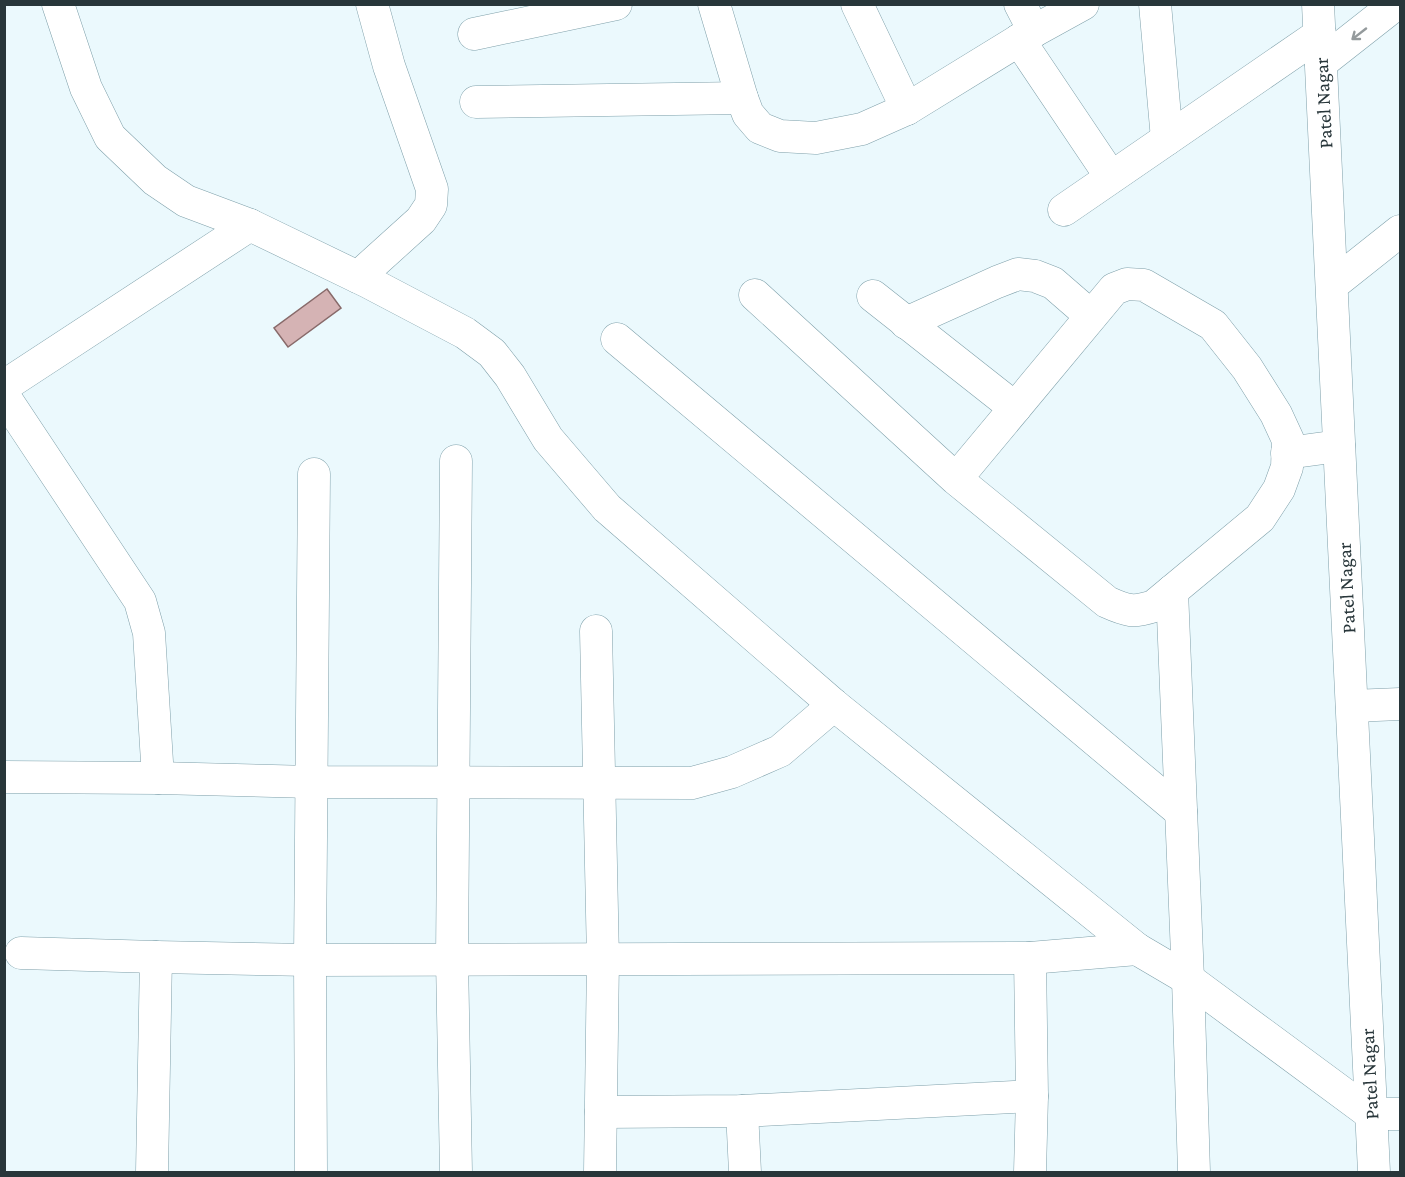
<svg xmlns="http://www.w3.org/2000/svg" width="1405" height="1177" viewBox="0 0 1405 1177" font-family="'Crimson Pro',serif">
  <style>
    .building { fill: #d5b3b4; stroke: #886a6a; stroke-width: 1.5 }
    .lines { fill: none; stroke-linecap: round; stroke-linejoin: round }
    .minor-casing { stroke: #7fa0aa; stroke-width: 33 }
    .minor { stroke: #fff; stroke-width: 32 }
    .oneway { stroke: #949a9c }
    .labels { text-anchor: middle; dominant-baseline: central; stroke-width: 4.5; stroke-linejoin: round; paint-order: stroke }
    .street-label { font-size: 20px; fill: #28363a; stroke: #fff }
  </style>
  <rect width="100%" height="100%" fill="#ebf9fd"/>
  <path class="building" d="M327,289L341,308L288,347L274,328Z"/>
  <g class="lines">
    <defs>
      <g id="minor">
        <path d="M58,4L86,88L110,137L155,180L186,201L250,225L368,282L465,333L492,353L510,376L548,439L607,508L834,705L1137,949L1188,979L1371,1114H1400"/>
        <path d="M714,4L742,98L748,114L760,128L780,136L816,138L862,129L907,109L1034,31L1083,4"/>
        <path d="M857,4L907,109"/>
        <path d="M1020,4L1034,31"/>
        <path d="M1155,4L1167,139"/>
        <path d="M1318,4L1374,1172"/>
        <path d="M474,34L616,4"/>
        <path d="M1019,40L1111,177"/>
        <path d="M1321,63L1396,4"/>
        <path d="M476,102L742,98"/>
        <path d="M1064,210L1320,34"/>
        <path d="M358,277L421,220L431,205L432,189L389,66L372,4"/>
        <path d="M1332,285L1400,231"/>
        <path d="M755,295L956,479L1107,602C1127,611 1133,613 1154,606L1260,518L1279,489L1287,467L1288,440L1276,414L1247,368L1213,325L1144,285L1127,284L1114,289L956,479"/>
        <path d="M873,296L1015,408"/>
        <path d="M906,323L997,282L1018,274L1035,276L1053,283L1091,316"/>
        <path d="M617,339L1181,812"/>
        <path d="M4,386L250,225"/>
        <path d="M4,396L140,601L149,633L158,778"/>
        <path d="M1287,453L1339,446"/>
        <path d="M1172,591L1188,979L1194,1172"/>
        <path d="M596,631L603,959L600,1172"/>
        <path d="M1352,706L1400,704"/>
        <path d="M4,777L158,778L311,782L692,783L732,772L780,751L834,705"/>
        <path d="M21,953L156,957L310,960L1030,958L1137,949"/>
        <path d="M742,1111L745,1172"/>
        <path d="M601,1112L742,1111L1032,1096"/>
        <path d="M152,1172L156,957"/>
        <path d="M311,1172L310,960L314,474"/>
        <path d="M456,1172L452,959L456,461"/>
        <path d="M1030,1172L1032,1096L1030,958"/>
      </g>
    </defs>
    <use href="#minor" class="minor-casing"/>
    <use href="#minor" class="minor"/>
  </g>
  <defs><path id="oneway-shaft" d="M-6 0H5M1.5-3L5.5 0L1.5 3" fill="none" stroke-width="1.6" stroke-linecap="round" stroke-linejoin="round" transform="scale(1.5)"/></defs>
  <use class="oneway" href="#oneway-shaft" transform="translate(1359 34) rotate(142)"/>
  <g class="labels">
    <g class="street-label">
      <text transform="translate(1323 103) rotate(-93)">Patel Nagar</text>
      <text transform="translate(1346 588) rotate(-93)">Patel Nagar</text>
      <text transform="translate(1369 1074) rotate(-93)">Patel Nagar</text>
    </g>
  </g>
  <rect width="1405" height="1177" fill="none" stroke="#28363a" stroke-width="12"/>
</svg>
